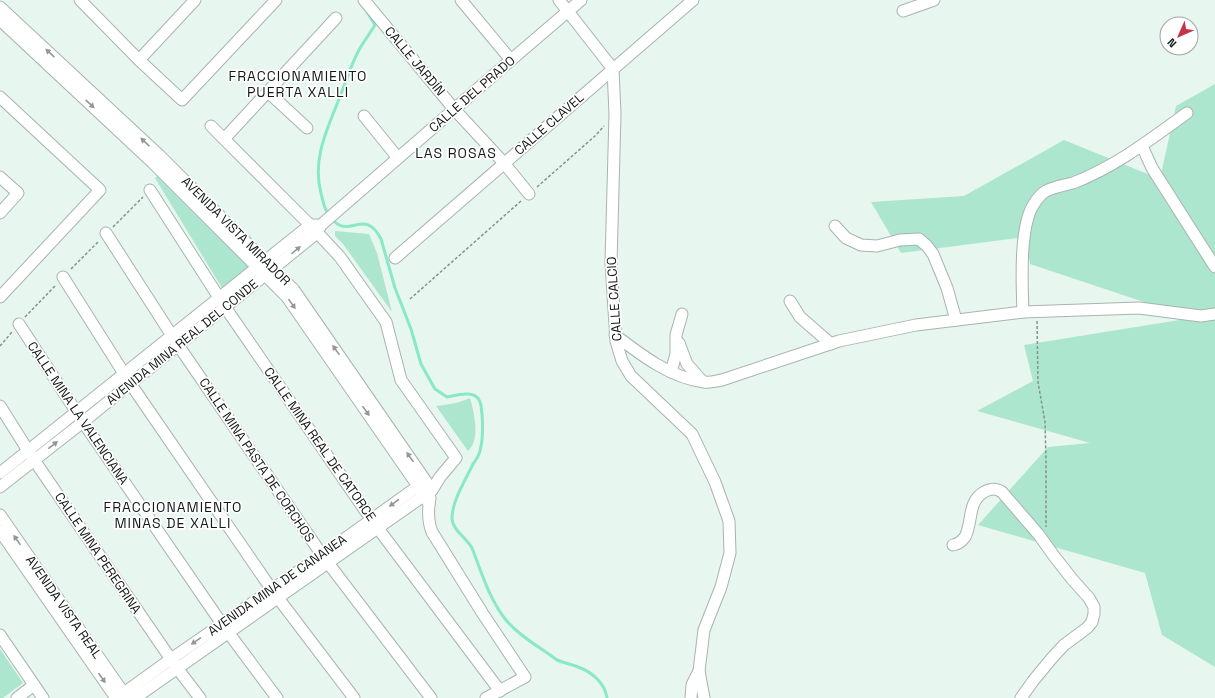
<svg xmlns="http://www.w3.org/2000/svg" width="1215" height="698" viewBox="0 0 1215 698" font-family="'Space Grotesk',sans-serif">
  <style>
    .green { fill: #ace6cf }
    .lines { fill: none; stroke-linecap: round; stroke-linejoin: round }
    .stream { stroke: #87e9c5; stroke-width: 3 }
    .minor-casing { stroke: #a7b4af; stroke-width: 13 }
    .path { stroke: #87918d; stroke-width: 1.5; stroke-dasharray: 3 2; stroke-linecap: butt }
    .minor { stroke: #fff; stroke-width: 11 }
    .oneway { fill: #959796 }
    .labels { text-anchor: middle; dominant-baseline: central; stroke-width: 3.5; stroke-linejoin: round; paint-order: stroke }
    .street-label { font-size: 13px; fill: #131816; stroke: #fff }
    .neighbourhood-label { font-size: 14px; letter-spacing: 1px; fill: #131816; stroke: #fff }
  </style>
  <rect width="100%" height="100%" fill="#e8f6f0"/>
  <g class="green">
    <path d="M1215,84V667L1162,635L1145,573L978,525L1048,447L1090,443L977,411L1033,381L1024,345L1192,318L1030,264L1025,237L901,253L871,202L964,196L1064,140L1160,179L1176,106Z"/>
    <path d="M157,176L248,267L222,288L155,178Z"/>
    <path d="M335,231L369,234L377,253L392,312L343,244L335,236Z"/>
    <path d="M470,398C474,413 481,439 468,451L436,406C448,405 458,403 470,398Z"/>
    <path d="M0,649L23,683L3,698H0Z"/>
  </g>
  <g class="lines">
    <path class="stream" d="M366,10L375,25C370,33 365,40 360,48C351,64 346,82 339,99C327,130 312,159 321,193C324,206 325,212 335,222C351,237 365,208 381,239L395,288L411,329L421,364L435,389L447,397C457,395 476,389 480,402C482,406 481,411 482,414C483,426 483,439 480,451C479,455 476,460 473,464C466,479 452,501 452,518C452,530 467,538 472,548C481,571 490,601 506,620C519,636 541,648 557,660C564,663 571,664 578,667C592,672 605,683 607,698"/>
    <defs>
      <g id="minor">
        <path d="M80,0L139,60L182,100L276,0"/>
        <path d="M364,0L454,109L504,163L529,194"/>
        <path d="M461,0L511,60"/>
        <path d="M559,0L613,69L615,114L611,263L616,341L622,361L631,376L692,434L715,482L729,521L730,553L721,587L704,630L699,671L692,685L691,698"/>
        <path d="M0,7L159,155L294,290L432,490"/>
        <path d="M903,11L934,0"/>
        <path d="M0,20L153,163L287,297L418,486L429,504"/>
        <path d="M139,60L195,0"/>
        <path d="M268,92L307,128"/>
        <path d="M0,97L100,190L0,297"/>
        <path d="M364,116L398,158"/>
        <path d="M224,139L336,18"/>
        <path d="M1142,146L1152,168L1215,267"/>
        <path d="M0,177L18,193L0,213"/>
        <path d="M150,190L225,307L371,519L500,691"/>
        <path d="M835,226L846,238L861,245L877,246L900,240L919,239L927,246L933,254L947,288L956,320"/>
        <path d="M106,233L178,345L322,555L431,698"/>
        <path d="M395,258L693,0"/>
        <path d="M63,277L130,383L272,590L354,698"/>
        <path d="M790,301L800,317L831,344"/>
        <path d="M1023,312C1022,286 1019,225 1034,204C1036,200 1042,193 1046,191C1053,187 1065,185 1073,183C1115,167 1151,139 1187,113"/>
        <path d="M19,324L83,422L222,624L277,698"/>
        <path d="M615,335C641,355 671,378 704,382C710,383 716,381 722,380L839,341L916,325L1023,312L1139,308L1201,316L1215,314"/>
        <path d="M679,343L687,364L702,381"/>
        <path d="M671,372L676,354V335L682,314"/>
        <path d="M0,406L34,460L177,668L200,698"/>
        <path d="M0,473L310,225H317"/>
        <path d="M0,487L83,422L317,233L321,225L336,212L511,60L581,0"/>
        <path d="M430,498C428,509 428,522 432,532L483,614L525,677L486,698"/>
        <path d="M0,515L127,698"/>
        <path d="M0,531L116,698"/>
        <path d="M953,545C958,544 962,541 965,537C973,522 967,502 984,492C991,488 996,488 1002,492L1039,535L1054,556L1072,579L1089,598L1094,607V614L1092,622L1087,628L1064,645L1052,658L1033,681L1021,698"/>
        <path d="M0,635L43,698"/>
        <path d="M699,671L704,698"/>
        <path d="M17,698L34,685"/>
        <path d="M117,698L171,659L322,555L424,482"/>
        <path d="M135,698L432,490L440,477L456,458L401,380L386,322L340,257L314,229L211,126"/>
      </g>
    </defs>
    <use href="#minor" class="minor-casing"/>
    <g class="path">
      <path d="M537,187L595,136L604,126"/>
      <path d="M113,227L143,197"/>
      <path d="M71,269L99,241"/>
      <path d="M410,299L521,201"/>
      <path d="M25,317L56,285"/>
      <path d="M1037,321L1038,382L1045,422L1046,461V527"/>
      <path d="M0,346L12,332"/>
    </g>
    <use href="#minor" class="minor"/>
  </g>
  <defs><path id="oneway-solid" d="M-6-.8H1V-3.2L6.5 0L1 3.2V.8H-6Z"/></defs>
  <g class="oneway">
    <use href="#oneway-solid" transform="translate(50 53) rotate(-137)"/>
    <use href="#oneway-solid" transform="translate(90 104) rotate(43)"/>
    <use href="#oneway-solid" transform="translate(145 142) rotate(-137)"/>
    <use href="#oneway-solid" transform="translate(296 250) rotate(-39)"/>
    <use href="#oneway-solid" transform="translate(292 304) rotate(55)"/>
    <use href="#oneway-solid" transform="translate(336 350) rotate(-125)"/>
    <use href="#oneway-solid" transform="translate(366 411) rotate(55)"/>
    <use href="#oneway-solid" transform="translate(53 445) rotate(-38)"/>
    <use href="#oneway-solid" transform="translate(410 457) rotate(-125)"/>
    <use href="#oneway-solid" transform="translate(394 503) rotate(144)"/>
    <use href="#oneway-solid" transform="translate(17 540) rotate(-125)"/>
    <use href="#oneway-solid" transform="translate(196 641) rotate(145)"/>
    <use href="#oneway-solid" transform="translate(102 678) rotate(55)"/>
  </g>
  <g class="labels">
    <g class="street-label">
      <text transform="translate(415 61) rotate(50)">CALLE JARDÍN</text>
      <text transform="translate(472 94) rotate(-41)">CALLE DEL PRADO</text>
      <text transform="translate(549 124) rotate(-41)">CALLE CLAVEL</text>
      <text transform="translate(236 231) rotate(45)">AVENIDA VISTA MIRADOR</text>
      <text transform="translate(614 299) rotate(-94)">CALLE CALCIO</text>
      <text transform="translate(182 342) rotate(-39)">AVENIDA MINA REAL DEL CONDE</text>
      <text transform="translate(78 413) rotate(56)">CALLE MINA LA VALENCIANA</text>
      <text transform="translate(320 444) rotate(55)">CALLE MINA REAL DE CATORCE</text>
      <text transform="translate(257 460) rotate(56)">CALLE MINA PASTA DE CORCHOS</text>
      <text transform="translate(98 553) rotate(56)">CALLE MINA PEREGRINA</text>
      <text transform="translate(277 585) rotate(-35)">AVENIDA MINA DE CANANEA</text>
      <text transform="translate(64 607) rotate(55)">AVENIDA VISTA REAL</text>
    </g>
    <g class="neighbourhood-label">
      <text x="298" y="76">FRACCIONAMIENTO<tspan x="298" dy="16">PUERTA XALLI</tspan></text>
      <text x="456" y="153">LAS ROSAS</text>
      <text x="173" y="507">FRACCIONAMIENTO<tspan x="173" dy="16">MINAS DE XALLI</tspan></text>
    </g>
  </g>
  <g transform="translate(1179 36) rotate(225)"><circle r="19" fill="#ffffff" stroke="#a1a3a2"/>
  <path d="M0-3L7 15L0 10L-7 15Z" fill="#c43448"/>
  <text y="-6" font-size="11" font-weight="bold" text-anchor="middle" fill="#131816">N</text>
  </g>
</svg>
